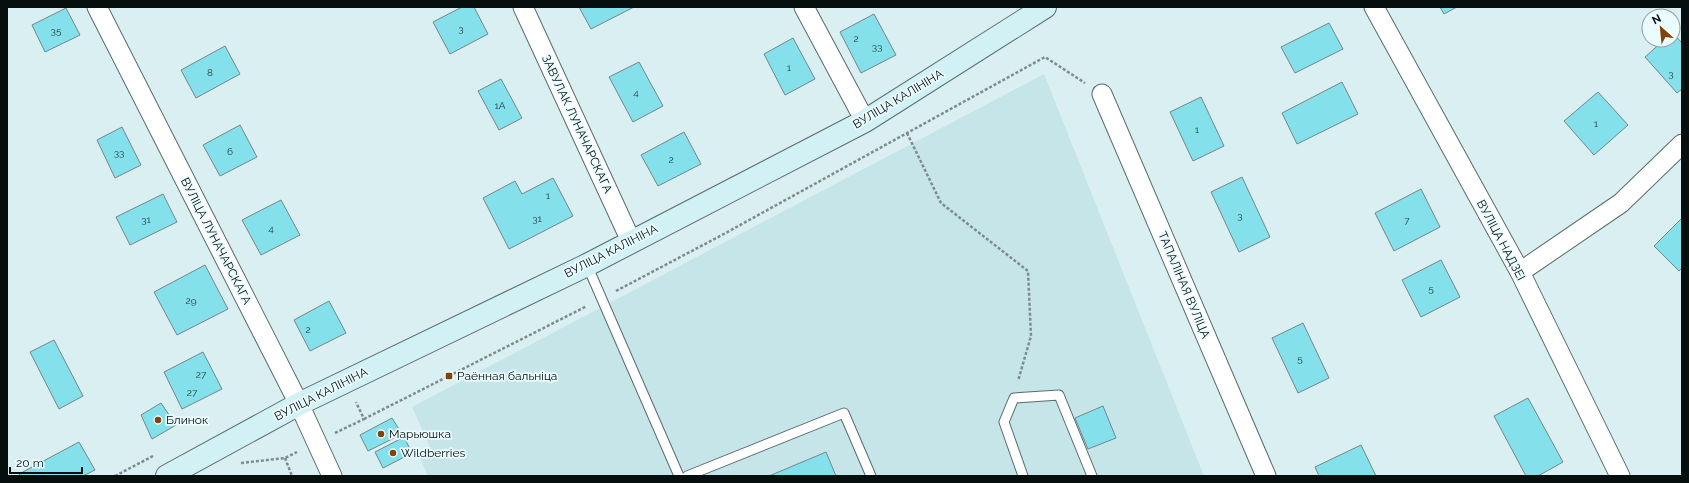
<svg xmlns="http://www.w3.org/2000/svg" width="1689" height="483" viewBox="0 0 1689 483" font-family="Raleway,sans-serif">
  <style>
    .built { fill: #c6e5e8 }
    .building { fill: #84e0eb; stroke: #748789 }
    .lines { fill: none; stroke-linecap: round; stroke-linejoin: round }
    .service-casing { stroke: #596c6e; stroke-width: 11 }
    .minor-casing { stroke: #596c6e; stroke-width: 21 }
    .secondary-casing { stroke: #596c6e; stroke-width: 24 }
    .path { stroke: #7d8b8d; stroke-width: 2.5; stroke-dasharray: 3 2; stroke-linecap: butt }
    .service { stroke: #fff; stroke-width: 9 }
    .minor { stroke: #fff; stroke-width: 19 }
    .secondary { stroke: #d1f1f5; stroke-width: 22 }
    .poi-dot { fill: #824307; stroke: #ebfcfe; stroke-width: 1.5 }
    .labels { text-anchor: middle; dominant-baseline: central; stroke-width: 3.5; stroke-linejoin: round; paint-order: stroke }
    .number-label { font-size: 10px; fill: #264245 }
    .street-label { font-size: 12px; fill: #070e0e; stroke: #ebfcfe }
    .poi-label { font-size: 12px; fill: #070e0e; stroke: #ebfcfe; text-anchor: start }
  </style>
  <rect width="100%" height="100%" fill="#daeff2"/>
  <path class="built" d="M1044,74L1204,476H428L420,458L432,451L412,407Z"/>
  <g class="building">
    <path d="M462,7H474L488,34L450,54L433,22Z"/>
    <path d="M579,7H634L591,29Z"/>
    <path d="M1440,7H1457L1444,14Z"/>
    <path d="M66,8L80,35L45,52L32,25Z"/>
    <path d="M874,14L896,55L861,73L840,32Z"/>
    <path d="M1329,23L1343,49L1295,73L1281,47Z"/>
    <path d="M1673,33L1682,43V89L1677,93L1645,57L1664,40H1673Z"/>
    <path d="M793,38L815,79L785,95L764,54Z"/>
    <path d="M225,46L240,74L196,98L181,70Z"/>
    <path d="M639,62L663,106L633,122L609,77Z"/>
    <path d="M501,79L522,118L499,130L478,91Z"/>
    <path d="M1342,82L1358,114L1297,144L1282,113Z"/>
    <path d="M1598,92L1628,125L1594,155L1564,121Z"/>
    <path d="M1201,97L1224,146L1193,161L1170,112Z"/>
    <path d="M240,125L257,157L220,176L203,145Z"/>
    <path d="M122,127L141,165L115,178L97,140Z"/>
    <path d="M684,132L701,164L658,186L641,155Z"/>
    <path d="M1242,177L1270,237L1239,252L1211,192Z"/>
    <path d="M553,178L573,216L509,249L483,198L515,181L522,194Z"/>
    <path d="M1421,189L1440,227L1394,251L1375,213Z"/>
    <path d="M163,194L177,222L130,245L116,217Z"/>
    <path d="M281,200L300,235L261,255L242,220Z"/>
    <path d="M1682,218V268L1679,271L1654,246Z"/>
    <path d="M1441,260L1460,297L1421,317L1402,280Z"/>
    <path d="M205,265L228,309L177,335L154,292Z"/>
    <path d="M329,301L346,333L310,351L294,320Z"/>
    <path d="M1303,323L1329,378L1298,393L1272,338Z"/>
    <path d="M54,340L83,396L59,409L30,352Z"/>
    <path d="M203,352L222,389L182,409L164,372Z"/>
    <path d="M1528,398L1563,462L1538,476H1526L1494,416Z"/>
    <path d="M161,403L176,425L152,439L141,415Z"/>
    <path d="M1103,406L1116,438L1088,449L1075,418Z"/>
    <path d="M392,418L402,434L368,451L360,435Z"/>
    <path d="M404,437L412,453L383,468L375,452Z"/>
    <path d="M79,442L95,470L83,476H21L19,474Z"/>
    <path d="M1361,445L1376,476H1319L1315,467Z"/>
    <path d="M826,452L836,476H769Z"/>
  </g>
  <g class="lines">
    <defs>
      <g id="service">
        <path d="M587,265L679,476"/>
        <path d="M687,476L844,413L871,476"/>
        <path d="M1023,476L1004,422L1014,398L1059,395L1092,476"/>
      </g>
      <g id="minor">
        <path d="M97,7L299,404L332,476"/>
        <path d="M523,7L631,241"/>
        <path d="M804,7L865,121"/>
        <path d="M1374,7L1520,272L1620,476"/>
        <path d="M1102,94L1266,476"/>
        <path d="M1520,272L1621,203L1682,144"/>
      </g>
      <path id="secondary" d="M167,476L299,404L587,265L865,121L1045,7"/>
    </defs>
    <use href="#service" class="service-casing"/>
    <use href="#minor" class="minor-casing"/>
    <use href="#secondary" class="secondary-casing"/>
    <g class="path">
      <path d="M907,133L941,203L1028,271L1031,336L1018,381"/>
      <path d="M616,291L722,235L1045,57L1085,83"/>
      <path d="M364,419L587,306"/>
      <path d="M335,433L364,419L356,402"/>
      <path d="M285,458L292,476"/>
      <path d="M241,463L285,458L297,452"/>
      <path d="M115,476L153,456"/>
    </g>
    <use href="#service" class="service"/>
    <use href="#minor" class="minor"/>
    <use href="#secondary" class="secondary"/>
  </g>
  <g class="poi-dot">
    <rect x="445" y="372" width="8" height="8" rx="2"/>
    <circle cx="158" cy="420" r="4"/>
    <circle cx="381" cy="434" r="4"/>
    <circle cx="393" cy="453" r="4"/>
  </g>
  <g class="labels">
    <g class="number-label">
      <text x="461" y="28">3</text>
      <text x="56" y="30">35</text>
      <text x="856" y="38">2</text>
      <text x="877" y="46">33</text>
      <text x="789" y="67">1</text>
      <text x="210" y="72">8</text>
      <text x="1671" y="73">3</text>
      <text x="636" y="92">4</text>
      <text x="500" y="105">1А</text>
      <text x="1596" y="123">1</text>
      <text x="1197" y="129">1</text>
      <text x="230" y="151">6</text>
      <text x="119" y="152">33</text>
      <text x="671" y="159">2</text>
      <text x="548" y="195">1</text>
      <text x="1240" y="215">3</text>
      <text x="537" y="218">31</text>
      <text x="146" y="219">31</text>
      <text x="1407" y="220">7</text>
      <text x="271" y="228">4</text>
      <text x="1431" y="288">5</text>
      <text x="191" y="300">29</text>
      <text x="308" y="329">2</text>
      <text x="1300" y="358">5</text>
      <text x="201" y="374">27</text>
      <text x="192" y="392">27</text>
    </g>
    <g class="street-label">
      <text transform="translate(898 99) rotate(-31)">ВУЛІЦА КАЛІНІНА</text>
      <text transform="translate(577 124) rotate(65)">ЗАВУЛАК ЛУНАЧАРСКАГА</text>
      <text transform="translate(1501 240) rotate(62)">ВУЛІЦА НАДЗЕІ</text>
      <text transform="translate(216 241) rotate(63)">ВУЛІЦА ЛУНАЧАРСКАГА</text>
      <text transform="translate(611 251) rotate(-27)">ВУЛІЦА КАЛІНІНА</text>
      <text transform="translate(1184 285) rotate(67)">ТАПАЛІНАЯ ВУЛІЦА</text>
      <text transform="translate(321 394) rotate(-27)">ВУЛІЦА КАЛІНІНА</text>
    </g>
    <g class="poi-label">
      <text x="457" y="376">Раённая бальніца</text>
      <text x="166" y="420">Блинок</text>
      <text x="389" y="434">Марьюшка</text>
      <text x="401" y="453">Wildberries</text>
    </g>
  </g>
  <rect width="1689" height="483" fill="none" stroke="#070e0e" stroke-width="16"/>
  <g transform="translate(1661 28) rotate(333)"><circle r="19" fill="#ebfcfe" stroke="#909d9e"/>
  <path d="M0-3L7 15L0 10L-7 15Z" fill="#824307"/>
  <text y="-6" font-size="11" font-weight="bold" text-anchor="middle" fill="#070e0e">N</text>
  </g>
  <path d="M10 467v6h72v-6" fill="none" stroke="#070e0e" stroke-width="2"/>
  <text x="16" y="467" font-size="12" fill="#070e0e" stroke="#ebfcfe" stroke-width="3" paint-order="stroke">20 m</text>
</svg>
